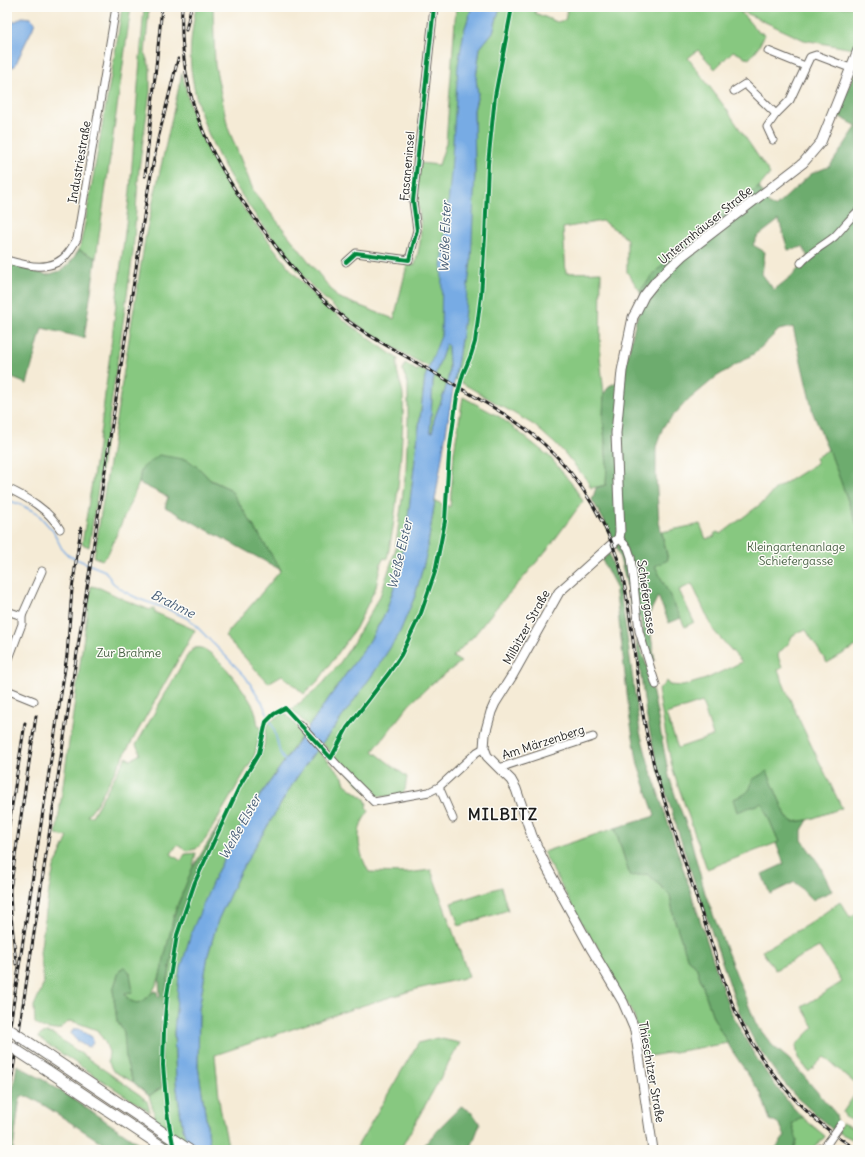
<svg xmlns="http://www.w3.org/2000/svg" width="865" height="1157" viewBox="0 0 865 1157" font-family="Delius,sans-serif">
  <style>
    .green { fill: #87c880; stroke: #52724e; fill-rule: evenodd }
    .forest { fill: #6dac6e; stroke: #446445; fill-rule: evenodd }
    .water { fill: #77abe4; stroke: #4a6480; fill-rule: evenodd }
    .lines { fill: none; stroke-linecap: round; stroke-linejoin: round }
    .stream { stroke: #77abe4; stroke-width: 1.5 }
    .minor-casing { stroke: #68645d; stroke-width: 9 }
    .major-casing { stroke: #68645d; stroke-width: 11 }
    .highway-casing { stroke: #68645d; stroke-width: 12 }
    .minor { stroke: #fff; stroke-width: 7 }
    .major { stroke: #fff; stroke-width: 9 }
    .highway { stroke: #fff; stroke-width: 10 }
    .rail-casing { stroke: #1c1c1c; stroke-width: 3 }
    .rail { stroke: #fdfcf7; stroke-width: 1.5; stroke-dasharray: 4.5; stroke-linecap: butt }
    .minor-bridge-casing { stroke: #68645d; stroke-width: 9; stroke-linecap: butt }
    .highway-bridge-casing { stroke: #68645d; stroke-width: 12; stroke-linecap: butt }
    .minor-bridge { stroke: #fff; stroke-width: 7 }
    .highway-bridge { stroke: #fff; stroke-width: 10 }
    .cycleway-casing { stroke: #fdfcf7; stroke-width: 6 }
    .cycleway { stroke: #00873e; stroke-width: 4 }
    .labels { text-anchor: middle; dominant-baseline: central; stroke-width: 3; stroke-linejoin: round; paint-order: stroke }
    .street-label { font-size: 12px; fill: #1c1c1c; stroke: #fdfcf7 }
    .park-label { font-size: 12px; fill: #476144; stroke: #fdfcf7 }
    .water-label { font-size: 13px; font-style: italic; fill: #455c76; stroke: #fdfcf7 }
    .district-label { font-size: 16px; font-weight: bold; letter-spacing: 1px; fill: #1c1c1c; stroke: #fdfcf7 }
  </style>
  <rect width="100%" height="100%" fill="#fdfcf7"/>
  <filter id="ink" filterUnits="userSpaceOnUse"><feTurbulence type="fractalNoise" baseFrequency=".025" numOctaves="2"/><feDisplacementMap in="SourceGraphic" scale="8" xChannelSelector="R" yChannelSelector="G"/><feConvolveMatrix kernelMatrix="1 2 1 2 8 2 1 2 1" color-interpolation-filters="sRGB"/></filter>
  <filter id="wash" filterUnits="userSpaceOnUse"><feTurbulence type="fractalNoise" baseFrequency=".012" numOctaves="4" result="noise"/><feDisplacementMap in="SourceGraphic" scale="16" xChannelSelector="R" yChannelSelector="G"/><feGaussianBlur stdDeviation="0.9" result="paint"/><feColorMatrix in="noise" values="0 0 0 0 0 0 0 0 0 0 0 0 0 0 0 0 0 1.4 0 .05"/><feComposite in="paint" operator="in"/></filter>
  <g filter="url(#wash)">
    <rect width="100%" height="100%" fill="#f5ebd6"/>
    <g class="green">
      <path d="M122,7H131L96,258L79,250L85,223L117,42Z"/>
      <path d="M144,7H149L145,54L150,68V92L139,168L133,253L110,412L89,547L82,544L101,427L130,191Z"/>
      <path d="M196,7H213L215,65L228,128L254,192L337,297L394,319L407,265H415L420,243L421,224L416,192L420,163L439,165L446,143L456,7H472L464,31L441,337L429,367C399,352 368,334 341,313C313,291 291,263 270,235C234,187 201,137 192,76C188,54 192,29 196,7Z"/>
      <path d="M500,7H536L535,13L557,22L565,20L568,7H858V50L804,40L739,10L758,32L765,34L758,48L749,59L733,51L715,69L698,50L688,58L727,110L770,174L759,187L696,235L656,271L640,291L627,272V239L616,230L602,221L563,228L566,273L601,272L600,357L604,394L603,419L607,465L606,485L591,488L586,479L562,450L534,425L455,379L462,334L475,174L474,110L478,94L476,78L480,48L493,32Z"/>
      <path d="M182,73L191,109L207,149L229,186L246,212L291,270L318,299L345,321L398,359C394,371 402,383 403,395C404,414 402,434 401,453C398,489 395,524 387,559L384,558L381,563L376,587L356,628L319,680L304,694L282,675L268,683L225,636L281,570L230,489L209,479L200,469H141L139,483L108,554L102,560L94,557L146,233Z"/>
      <path d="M446,344L448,346C448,353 449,359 449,365C450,384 440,402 434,420C433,424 434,428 432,432H430L433,381Z"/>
      <path d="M405,363L417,371L419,368L427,372L425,377L407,526L397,578L386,612L369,642L308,727L292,709L315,691L324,682L339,664L353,643L380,596L395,551L406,470L408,421V384L403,371Z"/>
      <path d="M463,397L500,417L550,457L572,484L583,501L550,546L524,577L496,608L473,637L466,643L453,657L461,662L430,685L409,705L373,751L407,777L405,790L402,794C386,797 378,799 364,790L322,743L335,727L375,671L399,634L415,596L426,556L435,501L450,507L454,452Z"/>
      <path d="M828,450L830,452L858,528V645L827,663L806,630L800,631L792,636L789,643L779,653L778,656L782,668L778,670C796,717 820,762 842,808L808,820L793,822L787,818L767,772L744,795L733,799L762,803L779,842L707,869L673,771L668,748L658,690L667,681L669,685L683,686L706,679L742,662L714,631L692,584L679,590L694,622L685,627L655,566L668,559L662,532L700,524L706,539L715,536L714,534L717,532L721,534L766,500L774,490L817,463L815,458ZM702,702L713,736L678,748L666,714Z"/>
      <path d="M91,586L100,588L125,600L150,610L152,608L154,609V612L195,630L97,803L87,816H92L126,757L131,760L140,754L139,750L136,745L185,659C188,655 191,650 195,648C211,642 248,695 254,708C256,713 257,720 258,726L262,728L254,757L205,840L196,849L187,851L177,845L171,854L181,861L185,854L196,853C194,862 192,871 189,879C184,890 179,900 175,911C169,929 163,1004 136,1003C131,1002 127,998 125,993L132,992L130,973L124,966L119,972L113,990L117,1021L124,1032L129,1072L133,1082L113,1071L108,1061L109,1052L105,1042L97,1030L75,1022L70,1021L65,1024L60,1029L54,1030L42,1028L35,1023L34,1006L44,983L40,953L49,890L54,868L68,837L56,835Z"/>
      <path d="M282,713L286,714L303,734L248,813L216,874L174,1032L176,1082L182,1124L189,1150H165L149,1096L162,1087L161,1029L165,1000L175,938L185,905L197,875L212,842L230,810L247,778L261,754L264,745L266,728L269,723Z"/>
      <path d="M317,749L343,777L345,784L365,799L367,804L366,807L369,811C367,814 364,818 362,822C355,838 361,858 369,872L407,873L431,870L469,977L417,989L361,1006L215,1055L220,1107L229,1150H212L209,1139L198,1066L199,1009L208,955L218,920L240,872L295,780Z"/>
      <path d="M615,828L630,876L648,874L670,895L674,918L688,960L696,966L713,1017L728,1043L644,1057L634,1016L606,966L602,954L596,944L590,938L543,852Z"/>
      <path d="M501,887L508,910L459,926L451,903Z"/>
      <path d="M840,902L850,917L858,912V1086L824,1057L809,1072L798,1058L796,1045L814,1027L802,1007L842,982L819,947L775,970L762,951L807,925Z"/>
      <path d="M47,1033L53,1034L140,1095L147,1101L150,1112L50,1046L38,1037L42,1034Z"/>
      <path d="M437,1038L460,1043L400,1150H355L418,1043Z"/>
      <path d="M858,1090V1123L846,1118L843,1112Z"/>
      <path d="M802,1117L825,1136L824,1138L810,1150H794L797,1140L792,1124Z"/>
      <path d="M842,1123L858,1130V1142L838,1132Z"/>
    </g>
    <g class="forest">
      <path d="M858,65V528L830,452L828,450L813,413L793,327L779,330L755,353L716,377L685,403L663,427L656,447V477L659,522L668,560L655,566L681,618L669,623L658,596L648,617L655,661C644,652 642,632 640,618L633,615C628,592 624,569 616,547C610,531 601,515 592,500L596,488L606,485L607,465L603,419L604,394L609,386L622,380L636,320L643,304L640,291L656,271L696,235L759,187L769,204L775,207L811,174L830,166L857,126L836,115ZM779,220L788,250L803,247L808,257L794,274L774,290L762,274L765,252L753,245L757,237Z"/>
      <path d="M79,250L96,258L84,338L42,328L27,384L7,376V263L47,275L60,271L69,264Z"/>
      <path d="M159,455L188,460L200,469L210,480L230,489L281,570L165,507L168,497L139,483L141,469Z"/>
      <path d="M609,553L618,580L626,629L640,732L649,765L729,1008C749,1048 771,1085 802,1117L792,1124L797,1140L794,1150H774L785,1136L780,1125L770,1120L761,1094L731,1049L713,1017L696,966L688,960L674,918L670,895L648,874L630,876L615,828L655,816L638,765L630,720L615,585L602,560Z"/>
      <path d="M636,640L640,647L647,666L655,703L669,776L676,798L688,829L705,893L723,941L756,1024L772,1045L790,1060L836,1114L838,1124L834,1131L795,1096L776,1073L757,1046L740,1014L692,875L657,765L646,714Z"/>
      <path d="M767,771L787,818L793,822L808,820L802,830V840L819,864L832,891L812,900L795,882L770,894L762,874L784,864L776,843L779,842L762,803L737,812L733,799C744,795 751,793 752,780Z"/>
      <path d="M223,818L191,887L175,938L167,985L161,1029L162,1087L149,1096L133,1082L126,1061L124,1032L117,1021L113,990L119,972L124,966L130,973L133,992L125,993C126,997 128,999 131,1001C145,1008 148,991 157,991L158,997H160L159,980L175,912L192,869Z"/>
      <path d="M17,1065L47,1082L149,1150H113L42,1104L30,1097L21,1096L19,1104L13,1150H7V1128Z"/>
      <path d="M461,1106L472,1112L480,1124L470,1150H420L442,1125Z"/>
    </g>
    <g class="water">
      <path d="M472,7H500L493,32L480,48L476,78L478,94L474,110L475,174L471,261L462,334L426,556L415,596L399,634L375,671L335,727L313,754L295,780L240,872L218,920L208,955L199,1009L198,1066L209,1139L212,1150H189L182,1124L176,1082L174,1032L179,975L191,933L216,874L248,813L331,695L369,642L386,612L397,578L407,526L425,377L441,336L442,268L451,173L458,65L464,31ZM446,344L448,346C448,353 449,359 449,365C450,384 440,402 434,420C433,424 434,428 432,432H430L433,381Z"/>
      <path d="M22,17L31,18L35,22L33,28L25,44L15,66L7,69V22L16,21Z"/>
      <path d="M74,1029H79L92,1037C94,1042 93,1044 89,1047C83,1046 73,1039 71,1033Z"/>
    </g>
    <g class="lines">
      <path class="stream" d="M7,500L19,504L37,513L53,531L62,549L69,556L105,571L113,583L125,592L139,599L170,610L189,619L199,629L245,676L262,702L274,729L280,753L285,761"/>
    </g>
  </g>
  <g filter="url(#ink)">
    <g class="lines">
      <defs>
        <g id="minor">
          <path d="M768,51L805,66"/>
          <path d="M734,91L745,84L776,114"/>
          <path d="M773,140L767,127L776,114L790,100L810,57L816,55L850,68"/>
          <path d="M7,260C27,266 53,273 68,253C71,249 74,244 77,239L116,7"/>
          <path d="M346,262L356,253L409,260L417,230L413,201L434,7"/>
          <path d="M801,263C810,252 823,246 834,237C842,229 849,219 858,211"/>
          <path d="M7,488C28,498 48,509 60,529"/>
          <path d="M619,538L628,548L631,557L639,631L656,685"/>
          <path d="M7,611L22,616L42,571"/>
          <path d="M7,664L22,624V616"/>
          <path d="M7,690L34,701"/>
          <path d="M300,724L339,767L374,802L429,792L439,787L477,752L484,748"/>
          <path d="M499,768L593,737"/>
          <path d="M439,787L453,819"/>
          <path d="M816,1150L825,1146L829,1141"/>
        </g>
        <path id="major" d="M653,1150L635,1030L623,1002L592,950L546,866L532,836L516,789L511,780L487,756L484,748L485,734L491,712L495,703L512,676L559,592L619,538L620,532L616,433L622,371L633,317L636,312L644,296L656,281L682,256L803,163L821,142L858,50"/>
        <g id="highway">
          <path d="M49,1056L189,1150"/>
          <path d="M47,1070L167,1150"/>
        </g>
      </defs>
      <use href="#minor" class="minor-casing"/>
      <use href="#major" class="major-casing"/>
      <use href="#highway" class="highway-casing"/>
      <use href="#minor" class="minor"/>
      <use href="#major" class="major"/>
      <use href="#highway" class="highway"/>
      <defs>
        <g id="rail">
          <path d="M182,7C178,103 212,162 268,236C292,268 318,299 351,323C368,335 387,346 405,356C438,375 471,394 504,414C518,423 532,433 545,445C581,478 612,530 623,578C634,627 635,677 645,725C654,775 672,823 688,872C698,901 707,931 717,960C723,978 728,995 736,1012C762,1068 804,1118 858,1150"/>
          <path d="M186,30L191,7"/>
          <path d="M145,176L162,7"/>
          <path d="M7,837L25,723"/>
          <path d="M16,964L11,914L10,890L36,716"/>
          <path d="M7,1045L67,655L72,589L81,528"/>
          <path d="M7,1109L148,190L158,139L178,59"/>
        </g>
      </defs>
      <use href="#rail" class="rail-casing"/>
      <use href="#rail" class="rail"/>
      <defs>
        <path id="minor-bridge" d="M829,1141L841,1124"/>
        <g id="highway-bridge">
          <path d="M7,1028L49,1056"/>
          <path d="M7,1044L47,1070"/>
        </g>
      </defs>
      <use href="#minor-bridge" class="minor-bridge-casing"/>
      <use href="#highway-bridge" class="highway-bridge-casing"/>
      <use href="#minor-bridge" class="minor-bridge"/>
      <use href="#highway-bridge" class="highway-bridge"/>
      <defs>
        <g id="cycleway">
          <path d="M346,262L356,253L409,260L417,230L413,201L434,7"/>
          <path d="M174,1150L167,1112L163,1065L164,1030L167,995L177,935L195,882L240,785L259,753L266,722L274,714L285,708L331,758L347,728L389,673L401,655L421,613L435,572L445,521L449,454L457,396L463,374L471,355L475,342L481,295L485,237L488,164L495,96L512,7"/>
        </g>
      </defs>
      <use href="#cycleway" class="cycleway-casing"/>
      <use href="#cycleway" class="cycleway"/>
    </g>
  </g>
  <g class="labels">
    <g class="street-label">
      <text transform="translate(79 162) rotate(-80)">Industriestraße</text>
      <text transform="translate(407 166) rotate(-85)">Fasaneninsel</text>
      <text transform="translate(705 225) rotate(-39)">Untermhäuser Straße</text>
      <text transform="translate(647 597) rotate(82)">Schiefergasse</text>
      <text transform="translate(526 627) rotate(-61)">Milbitzer Straße</text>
      <text transform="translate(543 742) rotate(-18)">Am Märzenberg</text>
      <text transform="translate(652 1072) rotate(80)">Thieschitzer Straße</text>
    </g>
    <g class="park-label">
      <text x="796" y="546">Kleingartenanlage<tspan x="796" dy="14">Schiefergasse</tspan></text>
      <text x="129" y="652">Zur Brahme</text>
    </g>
    <g class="water-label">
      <text transform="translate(445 237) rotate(-88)">Weiße Elster</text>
      <text transform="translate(400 554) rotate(-77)">Weiße Elster</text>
      <text transform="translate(173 604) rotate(26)">Brahme</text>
      <text transform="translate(240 827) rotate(-61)">Weiße Elster</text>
    </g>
    <g class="district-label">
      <text x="503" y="814">MILBITZ</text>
    </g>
  </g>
  <rect width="865" height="1157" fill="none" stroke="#fdfcf7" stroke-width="24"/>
</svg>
